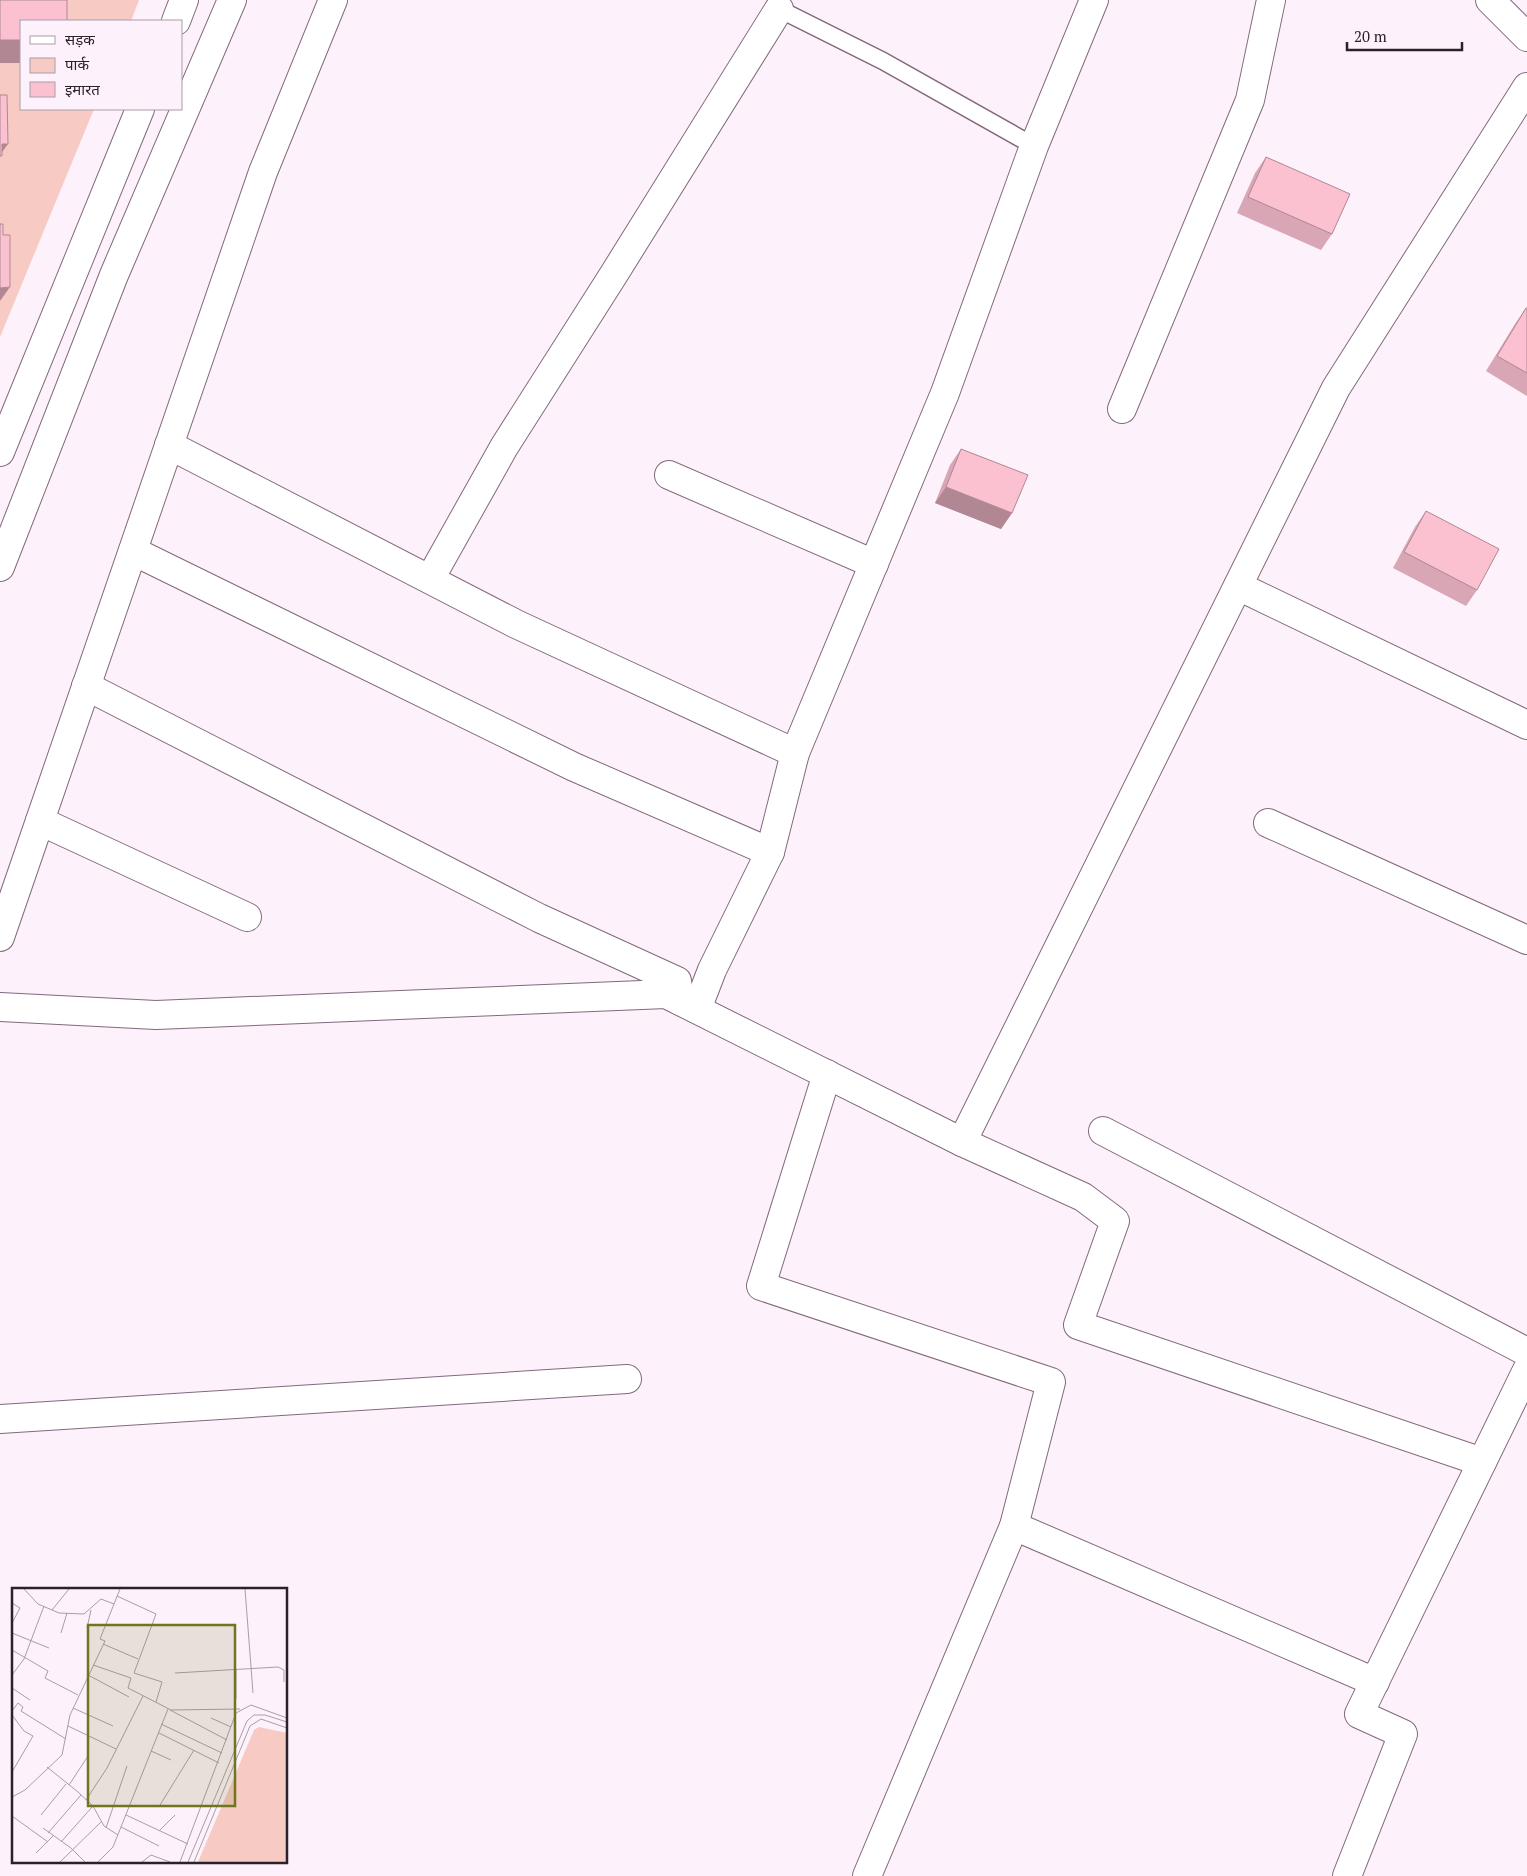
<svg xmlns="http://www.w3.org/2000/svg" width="1527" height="1876" viewBox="0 0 1527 1876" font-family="'PT Serif','Noto Sans Devanagari',serif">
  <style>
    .green { fill: #f7cac3 }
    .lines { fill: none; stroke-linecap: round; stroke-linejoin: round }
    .lane-casing { stroke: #82697d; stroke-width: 19 }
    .street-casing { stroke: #82697d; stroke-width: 30 }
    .secondary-casing { stroke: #82697d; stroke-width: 30 }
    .lane { stroke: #fff; stroke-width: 16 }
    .street { stroke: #fff; stroke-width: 28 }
    .secondary { stroke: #fff; stroke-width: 28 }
    .wall { fill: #d8a6b4 }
    .shaded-wall { fill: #b08792 }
    .building { fill: #fbc1d1; stroke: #b08792 }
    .inset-road { fill: none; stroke: #a99ea7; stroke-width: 1 }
    .view { fill: #6f7620; fill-opacity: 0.15; stroke: #6f7620; stroke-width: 2.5 }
    .inset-edge { fill: none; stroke: #2c212a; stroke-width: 2.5 }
  </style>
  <rect width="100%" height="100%" fill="#fdf1fb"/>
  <path class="green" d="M0,0H139L131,21H21V109H94L0,337Z"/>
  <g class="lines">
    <defs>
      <path id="lane" d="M779,9L883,61L1034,146"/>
      <g id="street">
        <path d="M1490,0L1527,37"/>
        <path d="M1122,409L1250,100L1271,0"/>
        <path d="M169,445L516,624L795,753"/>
        <path d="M669,475L874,564"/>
        <path d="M133,551L574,767L770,852"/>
        <path d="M430,579L504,447L614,274L779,9"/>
        <path d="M1238,586L1527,725"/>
        <path d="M86,686L539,918L677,981L680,1001"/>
        <path d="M40,821L247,917"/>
        <path d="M1268,823L1527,940"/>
        <path d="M0,1007L156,1015L666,994L962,1142L1083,1197L1115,1221L1078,1325L1482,1462"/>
        <path d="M697,1009L712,970L770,852L795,753L945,393L1034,146L1094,0"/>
        <path d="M827,1074L761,1286L1051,1382L1014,1526L867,1876"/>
        <path d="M1103,1131L1527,1352"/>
        <path d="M962,1142L1336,388L1527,87"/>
        <path d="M0,1419L627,1379"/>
        <path d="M1014,1526L1375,1682"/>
        <path d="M1347,1876L1403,1734L1359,1714L1527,1370"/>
      </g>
      <g id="secondary">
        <path d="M176,21L184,0"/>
        <path d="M0,452L140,109"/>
        <path d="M0,567L114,275L232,0"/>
        <path d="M0,937L263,172L333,0"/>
      </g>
    </defs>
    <use href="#lane" class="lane-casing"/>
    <use href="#street" class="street-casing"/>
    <use href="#secondary" class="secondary-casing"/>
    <use href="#lane" class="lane"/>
    <use href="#street" class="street"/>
    <use href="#secondary" class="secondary"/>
  </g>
  <g class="wall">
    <path d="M1266,157L1332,234L1321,250L1237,213L1255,173Z"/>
    <path d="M1526,308H1527V396L1486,371L1515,324Z"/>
    <path d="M961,449L1012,513L1001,529L935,503L950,465Z"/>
    <path d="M1426,511L1477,590L1466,606L1393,568L1415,527Z"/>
  </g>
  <g class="shaded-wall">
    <rect x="0" y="40" width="21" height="23"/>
    <path d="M2,144H8L0,155Z"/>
    <path d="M10,287L0,301V288Z"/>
    <path d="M946,487L1012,513L1001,529L935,503Z"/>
  </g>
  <g class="building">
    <path d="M0,0H67V21H21V40H0Z"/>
    <path d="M0,95H7L8,144H2V156H0Z"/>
    <path d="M1266,157L1350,194L1332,234L1248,197Z"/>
    <path d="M0,224H3V235H10V287L0,288Z"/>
    <path d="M1526,308H1527V373L1497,356Z"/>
    <path d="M961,449L1028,475L1012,513L946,487Z"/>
    <path d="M1426,511L1499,549L1477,590L1404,552Z"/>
  </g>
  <g transform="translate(12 1588)">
    <rect width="275" height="275" fill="#fdf1fb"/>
    <path d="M247,139L275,145V274H186L242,142Z" fill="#f7cac3"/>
    <path class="inset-road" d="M12,1L26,16L47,25L72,26L89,11L102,16M233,1L241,105M105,8L144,26L122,85L150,94L144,114M0,15L8,20L0,35M40,22L57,1M75,40L79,22M0,45L37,60M49,45L55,25M91,56L126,71M0,62L36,83L33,90L66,107M81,77L119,90L116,100L159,122L228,121M224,81V111M163,85L266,79L272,82V94M0,87L12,71L32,18M76,87L117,109M0,100L18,112M61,120L101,138M158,122L215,152M0,123L6,115L11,119L9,123L54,151M0,127L12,143L21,148L0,184M199,130L219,139M149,136L210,165M56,138L104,161M147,145L207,175M139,163L159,172M35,179L66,204L81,218L92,238L106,247M57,197L76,168M0,209L13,202L50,167L58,127L93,53L88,51L108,1M74,212L95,180L131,108M148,217L182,162M29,227L54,196M114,227L176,256M0,228L36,254M0,235V251M109,239L147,258M31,240L59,260L73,274M94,240L115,178M147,243L163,227M36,245L69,207M49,254L81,218M24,265L41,248M48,274L89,234M86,274L101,259L156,121M130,274L139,267L158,274M168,274L224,125L239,117L275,130M176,274L235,133L242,127H253L275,134M182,274L238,138L249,131L275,140"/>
    <path class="view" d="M76,37H223V218H76Z"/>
    <rect width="275" height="275" class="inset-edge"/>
  </g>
  <rect x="20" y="20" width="162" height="90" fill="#fdf1fb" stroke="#a99ea7"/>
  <rect x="30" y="36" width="25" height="8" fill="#ffffff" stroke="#a99ea7"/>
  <text x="65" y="45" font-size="15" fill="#2c212a">सड़क</text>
  <rect x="30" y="58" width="25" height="15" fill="#f7cac3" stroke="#a99ea7"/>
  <text x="65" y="70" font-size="15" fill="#2c212a">पार्क</text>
  <rect x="30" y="82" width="25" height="15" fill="#fbc1d1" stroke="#a99ea7"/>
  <text x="65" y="95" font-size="15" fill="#2c212a">इमारत</text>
  <path d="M1347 42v8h115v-8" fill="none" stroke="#2c212a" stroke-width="2.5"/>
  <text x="1354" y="42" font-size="15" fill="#2c212a" stroke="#fdf1fb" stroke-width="4" paint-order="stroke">20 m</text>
</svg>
